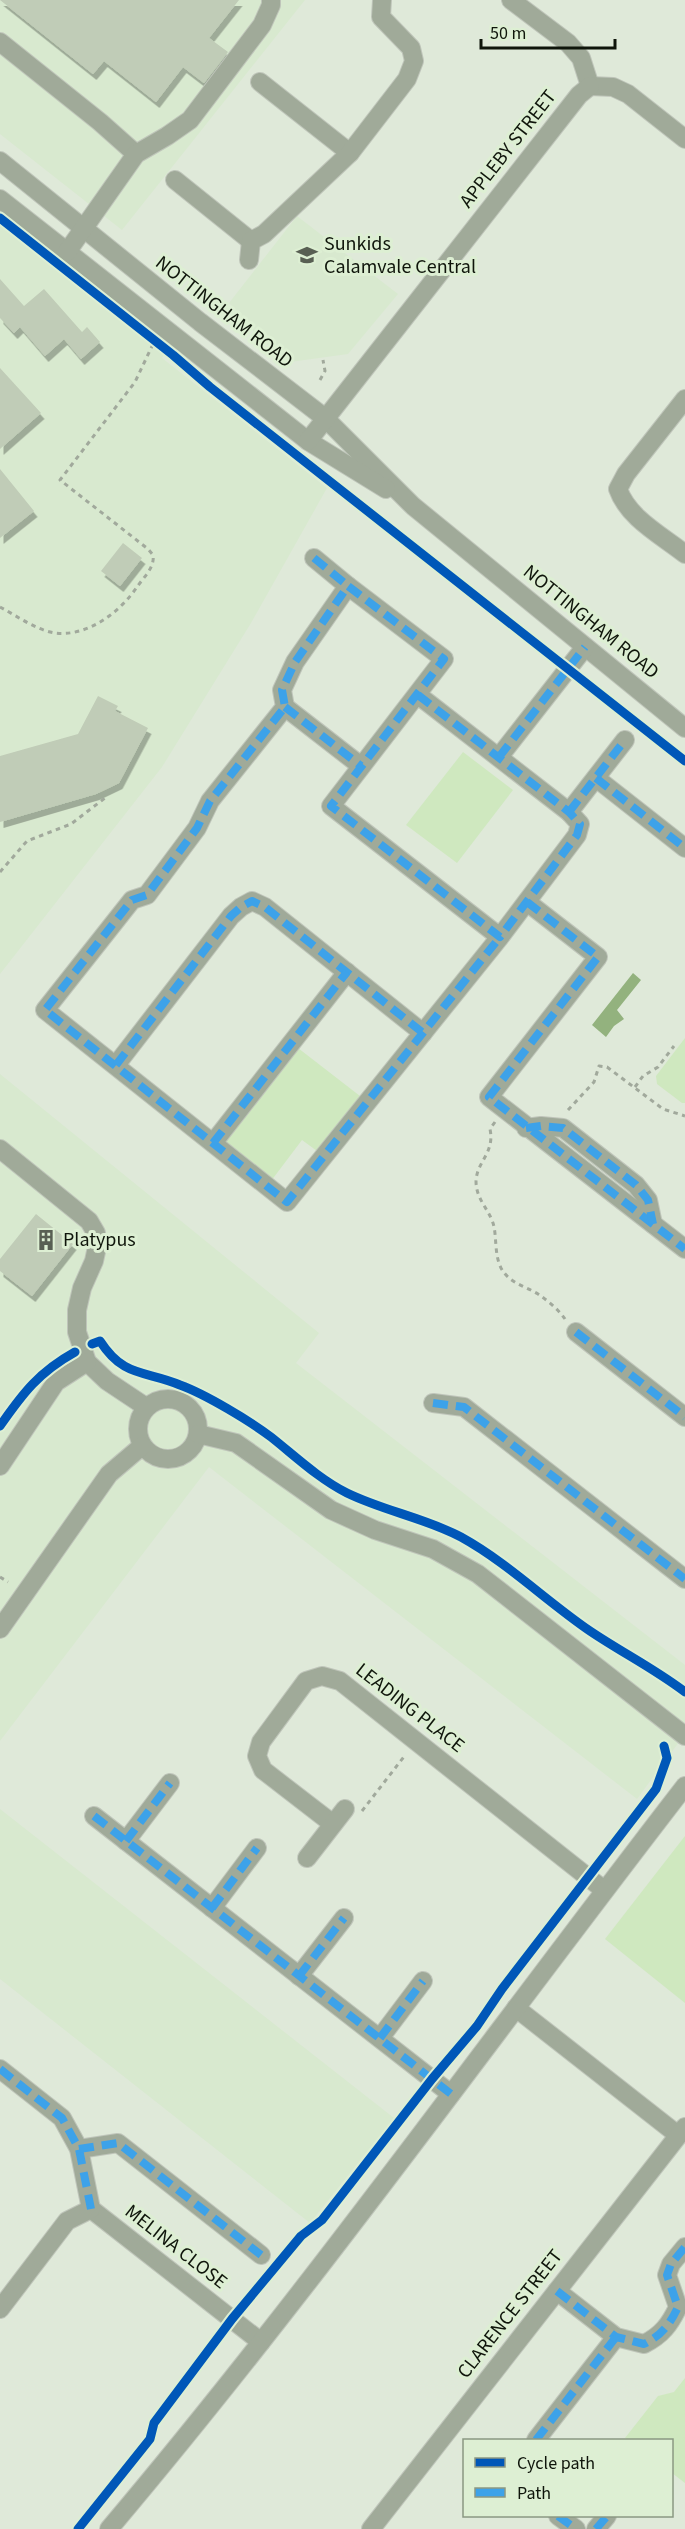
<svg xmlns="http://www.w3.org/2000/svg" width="685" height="2529" viewBox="0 0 685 2529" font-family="'Source Sans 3',sans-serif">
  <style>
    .built { fill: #d8e9cf }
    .green { fill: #cfe8bf }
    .water { fill: #93b27e }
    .building { fill: #c0ccb7; filter: url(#shadow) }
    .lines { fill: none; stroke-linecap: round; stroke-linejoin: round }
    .minor-casing { stroke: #bfc5ba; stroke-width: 20 }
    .path { stroke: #a1a99c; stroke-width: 3; stroke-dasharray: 4.5 4.5; stroke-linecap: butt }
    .minor { stroke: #a0aa99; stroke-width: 18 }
    .quiet { stroke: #3da2e9; stroke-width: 8; stroke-dasharray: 15 8; stroke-linecap: butt }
    .cycleway-casing { stroke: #ddefd3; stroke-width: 13 }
    .cycleway { stroke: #0057b8; stroke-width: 9 }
    .labels { text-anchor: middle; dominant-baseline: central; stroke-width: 6; stroke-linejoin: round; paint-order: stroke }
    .street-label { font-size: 20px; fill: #0f150b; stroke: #ddefd3 }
    .poi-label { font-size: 20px; fill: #0f150b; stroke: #ddefd3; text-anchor: start }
  </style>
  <defs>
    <filter id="shadow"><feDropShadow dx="3.5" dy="6" stdDeviation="0" flood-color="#0004"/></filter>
  </defs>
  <rect width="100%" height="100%" fill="#dfe9d9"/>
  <g class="built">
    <path d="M0,0H305L122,230L0,134Z"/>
    <path d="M297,216L398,294L348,354L290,362L260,339L229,303Z"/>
    <path d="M0,224L165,353L162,358L327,488L251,623L162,767L0,974Z"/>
    <path d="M0,1074L319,1333L296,1363L685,1665V1734L637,1799L209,1467L0,1741Z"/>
    <path d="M0,1809L394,2118L310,2223L0,1979Z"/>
  </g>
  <g class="green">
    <path d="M463,752L513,790L457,863L406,825Z"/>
    <path d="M685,1038V1103H682L657,1084L656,1076Z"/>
    <path d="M298,1048L360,1096L317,1151L302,1140L271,1181L224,1144Z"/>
    <path d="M685,1836V2003L605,1939Z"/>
    <path d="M685,2378V2483L672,2473V2440H628L625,2438L658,2396L674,2392Z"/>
  </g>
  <path class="water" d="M633,973L641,980L617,1010L624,1019L614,1026L606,1037L592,1025Z"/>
  <g class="building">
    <path d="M0,0H239L209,38L228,52L204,83L183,67L156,102L104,61L93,74Z"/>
    <path d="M0,279L24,306L44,289L82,332L87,327L100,342L81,359L64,339L45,356L20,327L14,333L0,318Z"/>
    <path d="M0,368L41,413L0,449Z"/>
    <path d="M0,469L34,511L0,538Z"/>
    <path d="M123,543L142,558L120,586L101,571Z"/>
    <path d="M98,696L118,706L115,711L148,728L119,783L96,794L0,822V756L78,734Z"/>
    <path d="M36,1214L73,1244L32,1296L0,1271V1259Z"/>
  </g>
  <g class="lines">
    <defs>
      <g id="minor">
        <path d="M511,0L568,43L581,58L590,86"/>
        <path d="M0,42L100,122L136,154"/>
        <path d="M260,82L350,153"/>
        <path d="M590,86L613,87L628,94L685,139"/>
        <path d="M0,161L200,322L325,418L413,506L685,728"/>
        <path d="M175,180L251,241"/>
        <path d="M0,199L308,441L386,489"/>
        <path d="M67,252L136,154L167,136L190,120L262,25L271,5V0"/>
        <path d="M249,260L251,241L264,234L350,153L407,79L414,61L411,48L381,17L382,0"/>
        <path d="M685,399L626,474L618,489C628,518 661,535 685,554"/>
        <path d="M308,441L579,95L590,86"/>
        <path d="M314,558L348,586"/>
        <path d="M418,695L569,812L580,824L577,835L500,937L331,806L444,659L348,586L295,662L282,690L285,707L210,801L197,828L147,895L132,900L45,1010L287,1202L500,937"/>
        <path d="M285,707L361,766"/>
        <path d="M499,757L585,647"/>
        <path d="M596,778L685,848"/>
        <path d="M569,812L625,740"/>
        <path d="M527,902L598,957L489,1097L685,1249"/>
        <path d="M116,1065L231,916L241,907L252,901L265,907L423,1033"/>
        <path d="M526,1128L541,1126L563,1128L636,1185L648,1200L653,1224"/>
        <path d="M213,1143L347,972"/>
        <path d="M0,1149L89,1221L96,1233L97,1247L94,1261L82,1288L77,1310V1332L87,1362L107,1381L146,1407"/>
        <path d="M576,1332L685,1417"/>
        <circle cx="168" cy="1429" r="30"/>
        <path d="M433,1403L464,1407L685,1579"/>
        <path d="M198,1434L236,1443L331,1510L375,1530L433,1549L478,1574L685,1736"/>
        <path d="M0,1466L56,1382L87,1362"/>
        <path d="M0,1629L109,1474L142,1446"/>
        <path d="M94,1816L451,2094"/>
        <path d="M333,1824L263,1770L257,1756L261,1742L306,1681L322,1676L340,1681L604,1890"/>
        <path d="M126,1841L170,1783"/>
        <path d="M307,1858L345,1809"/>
        <path d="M212,1908L257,1848"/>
        <path d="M299,1976L344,1918"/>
        <path d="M516,2008L678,2135"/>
        <path d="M380,2038L423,1981"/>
        <path d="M0,2069L62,2118L79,2149L91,2209"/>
        <path d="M79,2149L118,2143L261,2255"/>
        <path d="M91,2209L261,2342"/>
        <path d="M557,2291L616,2337L644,2344C662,2335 670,2324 678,2307L667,2275L671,2264L685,2247"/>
        <path d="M0,2309L67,2221L91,2209"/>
        <path d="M536,2440L616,2337"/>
        <path d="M558,2516L576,2529"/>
        <path d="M109,2529C311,2290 493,2034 685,1786"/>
        <path d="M371,2529L685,2127"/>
        <path d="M596,2529L607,2516"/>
      </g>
    </defs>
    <use href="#minor" class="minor-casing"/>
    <g class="path">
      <path d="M320,380L325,371L323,360"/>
      <path d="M0,607C17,616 36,630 55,633C88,637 120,612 137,587C144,577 155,567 153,555L148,549L60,480L135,382L154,342"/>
      <path d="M0,872L27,841L71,824L105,798"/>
      <path d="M635,1087L643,1076L658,1067L674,1046"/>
      <path d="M568,1110L594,1082L599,1066L607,1067L663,1109L685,1116"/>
      <path d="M495,1122L490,1129C495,1153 477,1161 476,1181C476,1199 488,1208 493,1223C497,1235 494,1254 501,1268C509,1283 525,1286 538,1294C548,1301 558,1309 565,1319"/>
      <path d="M0,1577L8,1582"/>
      <path d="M362,1811L406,1754"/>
    </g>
    <use href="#minor" class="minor"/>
    <g class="quiet">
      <path d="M314,558L348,586"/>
      <path d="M418,695L569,812L580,824L577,835L500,937L331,806L444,659L348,586L295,662L282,690L285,707L210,801L197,828L147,895L132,900L45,1010L287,1202L500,937"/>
      <path d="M285,707L361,766"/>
      <path d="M499,757L585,647"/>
      <path d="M596,778L685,848"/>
      <path d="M569,812L625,740"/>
      <path d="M527,902L598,957L489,1097L685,1249"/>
      <path d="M116,1065L231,916L241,907L252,901L265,907L423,1033"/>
      <path d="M526,1128L541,1126L563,1128L636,1185L648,1200L653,1224"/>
      <path d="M213,1143L347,972"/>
      <path d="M576,1332L685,1417"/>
      <path d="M433,1403L464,1407L685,1579"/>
      <path d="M94,1816L451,2094"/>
      <path d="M126,1841L170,1783"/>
      <path d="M212,1908L257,1848"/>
      <path d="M299,1976L344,1918"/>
      <path d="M380,2038L423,1981"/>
      <path d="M0,2069L62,2118L79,2149L91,2209"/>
      <path d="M79,2149L118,2143L261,2255"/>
      <path d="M557,2291L616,2337L644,2344C662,2335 670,2324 678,2307L667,2275L671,2264L685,2247"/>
      <path d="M536,2440L616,2337"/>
      <path d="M558,2516L576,2529"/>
      <path d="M596,2529L607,2516"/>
    </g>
    <defs>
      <g id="cycleway">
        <path d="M0,218L173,355L210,387L685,761"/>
        <path d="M92,1344L100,1341C124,1378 144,1370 180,1385C205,1394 250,1421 271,1437C295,1456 319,1479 347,1493C384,1511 425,1518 461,1537C508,1563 546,1601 590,1631C621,1652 655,1669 685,1692"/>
        <path d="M0,1426C23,1393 39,1372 75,1352"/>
        <path d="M78,2529L150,2439L154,2423L232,2319L301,2236L322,2220L432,2079L477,2026L502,1989L656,1789L667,1758L664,1746"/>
      </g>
    </defs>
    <use href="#cycleway" class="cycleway-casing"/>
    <use href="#cycleway" class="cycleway"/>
  </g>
  <defs>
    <symbol id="school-bare" viewBox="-9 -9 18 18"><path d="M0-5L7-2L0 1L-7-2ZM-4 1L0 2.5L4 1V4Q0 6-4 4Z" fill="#585f53" stroke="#ddefd3" stroke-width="2.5" paint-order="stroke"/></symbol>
    <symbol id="building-bare" viewBox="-9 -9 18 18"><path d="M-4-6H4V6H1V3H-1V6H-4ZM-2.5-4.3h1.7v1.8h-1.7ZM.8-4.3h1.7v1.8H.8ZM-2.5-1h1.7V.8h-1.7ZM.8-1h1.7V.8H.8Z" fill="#585f53" stroke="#ddefd3" stroke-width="2.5" paint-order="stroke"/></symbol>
  </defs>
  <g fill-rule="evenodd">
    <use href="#school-bare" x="292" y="240" width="30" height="30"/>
    <use href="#building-bare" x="31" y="1225" width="30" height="30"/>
  </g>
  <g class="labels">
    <g class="street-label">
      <text transform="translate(508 149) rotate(-52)">APPLEBY STREET</text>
      <text transform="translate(224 312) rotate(38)">NOTTINGHAM ROAD</text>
      <text transform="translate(591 622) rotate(39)">NOTTINGHAM ROAD</text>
      <text transform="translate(410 1708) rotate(38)">LEADING PLACE</text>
      <text transform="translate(176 2247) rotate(38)">MELINA CLOSE</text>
      <text transform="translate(510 2314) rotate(-52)">CLARENCE STREET</text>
    </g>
    <g class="poi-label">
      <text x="324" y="244">Sunkids<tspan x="324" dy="23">Calamvale Central</tspan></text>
      <text x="63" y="1240">Platypus</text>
    </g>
  </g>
  <rect x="463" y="2439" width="210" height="78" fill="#ddefd3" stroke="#8b9883" stroke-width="1.5"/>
  <rect x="475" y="2458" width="30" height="9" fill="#0057b8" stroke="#8b9883" stroke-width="1.5"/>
  <text x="517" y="2469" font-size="18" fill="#0f150b">Cycle path</text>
  <rect x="475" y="2488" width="30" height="9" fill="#3da2e9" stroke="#8b9883" stroke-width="1.5"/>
  <text x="517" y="2499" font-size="18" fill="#0f150b">Path</text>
  <path d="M481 39v9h134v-9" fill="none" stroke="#0f150b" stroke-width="3"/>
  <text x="490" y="39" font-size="18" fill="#0f150b" stroke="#ddefd3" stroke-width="4.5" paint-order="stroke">50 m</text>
</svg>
